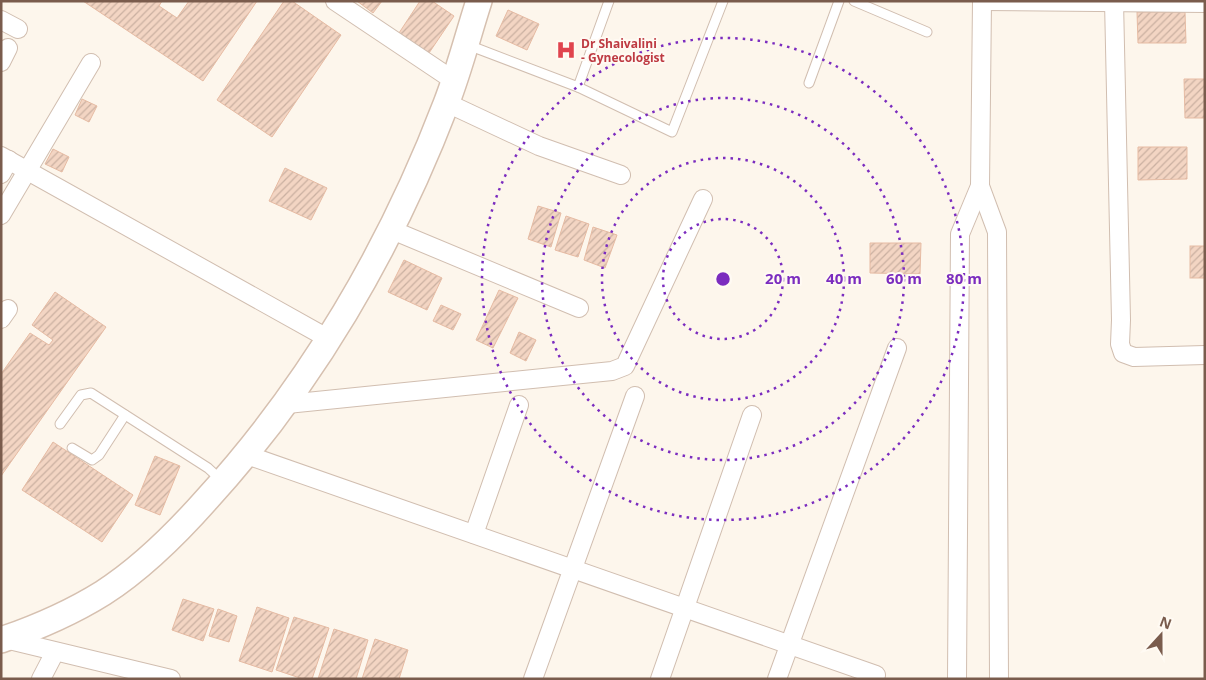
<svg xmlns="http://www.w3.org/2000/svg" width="1206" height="680" viewBox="0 0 1206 680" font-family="'Open Sans',sans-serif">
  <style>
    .building { fill: url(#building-hatch); stroke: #e6bba3 }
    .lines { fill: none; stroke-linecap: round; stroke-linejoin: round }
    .lane-casing { stroke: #d1beb0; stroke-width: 11 }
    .street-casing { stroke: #d1beb0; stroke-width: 20 }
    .secondary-casing { stroke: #d6c0b0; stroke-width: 28 }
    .lane { stroke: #fff; stroke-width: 9 }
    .street { stroke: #fff; stroke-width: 18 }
    .secondary { stroke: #fff; stroke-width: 25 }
    .ring { fill: none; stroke: #7b2cbf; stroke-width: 2.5; stroke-dasharray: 2.5 5 }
    .labels { text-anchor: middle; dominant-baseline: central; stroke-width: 4; stroke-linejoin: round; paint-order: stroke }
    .health-label { font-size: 12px; font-weight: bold; fill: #be3a42; stroke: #fffaf3; text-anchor: start }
    .centre { fill: #7b2cbf; stroke: #fffaf3; stroke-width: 2.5 }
    .ring-label { font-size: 15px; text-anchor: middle; font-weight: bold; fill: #7b2cbf; stroke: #fffaf3; stroke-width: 4; stroke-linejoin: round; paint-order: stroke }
  </style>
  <defs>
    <pattern id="building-hatch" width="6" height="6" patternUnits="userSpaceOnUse" patternTransform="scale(1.25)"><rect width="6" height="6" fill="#f3d5c3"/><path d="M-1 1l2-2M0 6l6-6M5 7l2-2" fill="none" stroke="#cab0a1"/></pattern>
  </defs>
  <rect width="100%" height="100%" fill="#fdf6ec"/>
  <g class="building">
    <path d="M83,1H162L159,6L177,18L189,1H257L203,81Z"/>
    <path d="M284,1H292L341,35L272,137L217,100Z"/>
    <path d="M357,1H382L373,13Z"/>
    <path d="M420,1H432L454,16L429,53L399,33Z"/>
    <path d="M508,10L539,24L527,50L496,36Z"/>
    <path d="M1137,12H1185L1186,43H1138Z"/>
    <path d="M1184,79H1205V118H1185Z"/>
    <path d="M82,99L97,106L89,122L75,115Z"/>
    <path d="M1138,147H1187V179L1138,180Z"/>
    <path d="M53,149L69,157L62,172L45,164Z"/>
    <path d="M285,168L327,188L311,220L269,201Z"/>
    <path d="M538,206L561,213L551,247L528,239Z"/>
    <path d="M566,216L589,224L578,257L555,250Z"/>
    <path d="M593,227L617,235L605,268L584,260Z"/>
    <path d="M870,243H921L920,274L870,273Z"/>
    <rect x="1190" y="246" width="15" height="32"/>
    <path d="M404,260L442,278L427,310L388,292Z"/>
    <path d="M499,290L518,298L493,348L476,340Z"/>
    <path d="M55,292L106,327L1,476V374L30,333L49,345L53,340L32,325Z"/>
    <path d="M441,305L461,314L453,330L433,321Z"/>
    <path d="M519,332L536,340L526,361L510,353Z"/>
    <path d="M53,442L133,495L102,542L22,490Z"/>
    <path d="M155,456L180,466L160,515L135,505Z"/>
    <path d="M183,599L214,609L203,641L172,630Z"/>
    <path d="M257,607L289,618L272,672L239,661Z"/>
    <path d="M218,609L237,616L229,642L209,636Z"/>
    <path d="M294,617L329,628L312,679H303L276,670Z"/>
    <path d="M334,629L368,640L356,679H318Z"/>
    <path d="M375,639L408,650L399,679H362Z"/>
  </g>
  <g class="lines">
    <defs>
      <g id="lane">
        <path d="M854,1L927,32"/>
        <path d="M468,45L578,87L609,1"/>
        <path d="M809,83L839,1"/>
        <path d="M578,87L672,132L723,1"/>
        <path d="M60,424L81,395L91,393L208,468L221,480"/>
        <path d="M72,448L92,460L99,455L125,415"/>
      </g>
      <g id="street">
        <path d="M335,1L453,80"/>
        <path d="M982,1L980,186L997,232L999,679"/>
        <path d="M982,1L1205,3"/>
        <path d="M1114,1L1121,320L1120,344L1123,353L1134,357L1205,355"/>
        <path d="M1,20L18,29"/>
        <path d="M1,62L8,48"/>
        <path d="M447,103L539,146L621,175"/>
        <path d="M1,156L329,339"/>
        <path d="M1,174L9,160"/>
        <path d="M1,215L91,63"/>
        <path d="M392,230L579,308"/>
        <path d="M1,319L8,309"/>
        <path d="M287,404L612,371L625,366L703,199"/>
        <path d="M247,455L876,675"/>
        <path d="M474,534L519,405"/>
        <path d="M5,639L171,679"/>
        <path d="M41,679L55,652"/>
        <path d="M533,679L635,396"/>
        <path d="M660,679L752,415"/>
        <path d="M777,679L897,348"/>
        <path d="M957,679L960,234L980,186"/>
      </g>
      <path id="secondary" d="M1,640C36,628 71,613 103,593C142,568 176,534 207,499C311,385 391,248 446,104C459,71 468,35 479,1"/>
    </defs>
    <use href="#lane" class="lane-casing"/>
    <use href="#street" class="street-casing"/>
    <use href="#secondary" class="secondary-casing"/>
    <use href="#lane" class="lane"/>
    <use href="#street" class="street"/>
    <use href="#secondary" class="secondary"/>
  </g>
  <g class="ring">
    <circle cx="723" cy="279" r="60"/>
    <circle cx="723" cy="279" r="121"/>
    <circle cx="723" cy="279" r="181"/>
    <circle cx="723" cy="279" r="241"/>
  </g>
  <defs>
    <symbol id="hospital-bare" viewBox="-9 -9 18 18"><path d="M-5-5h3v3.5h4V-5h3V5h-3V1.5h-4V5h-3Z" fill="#e0444e" stroke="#fffaf3" stroke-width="2.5" paint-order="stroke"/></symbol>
  </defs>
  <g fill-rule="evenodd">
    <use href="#hospital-bare" x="552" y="36" width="28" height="28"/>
  </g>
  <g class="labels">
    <g class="health-label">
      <text x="581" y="43">Dr Shaivalini<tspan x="581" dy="14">- Gynecologist</tspan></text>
    </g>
  </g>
  <circle cx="723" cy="279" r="8" class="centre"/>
  <g class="ring-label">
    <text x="783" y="284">20 m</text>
    <text x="844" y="284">40 m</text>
    <text x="904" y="284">60 m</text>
    <text x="964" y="284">80 m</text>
  </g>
  <rect width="1206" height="680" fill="none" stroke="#7a5c4d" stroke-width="5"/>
  <g transform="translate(1161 635) rotate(21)" stroke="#fffaf3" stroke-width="4" paint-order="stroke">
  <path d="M0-4L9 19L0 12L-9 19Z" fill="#7a5c4d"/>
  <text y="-8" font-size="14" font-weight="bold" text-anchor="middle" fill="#7a5c4d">N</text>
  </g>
</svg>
